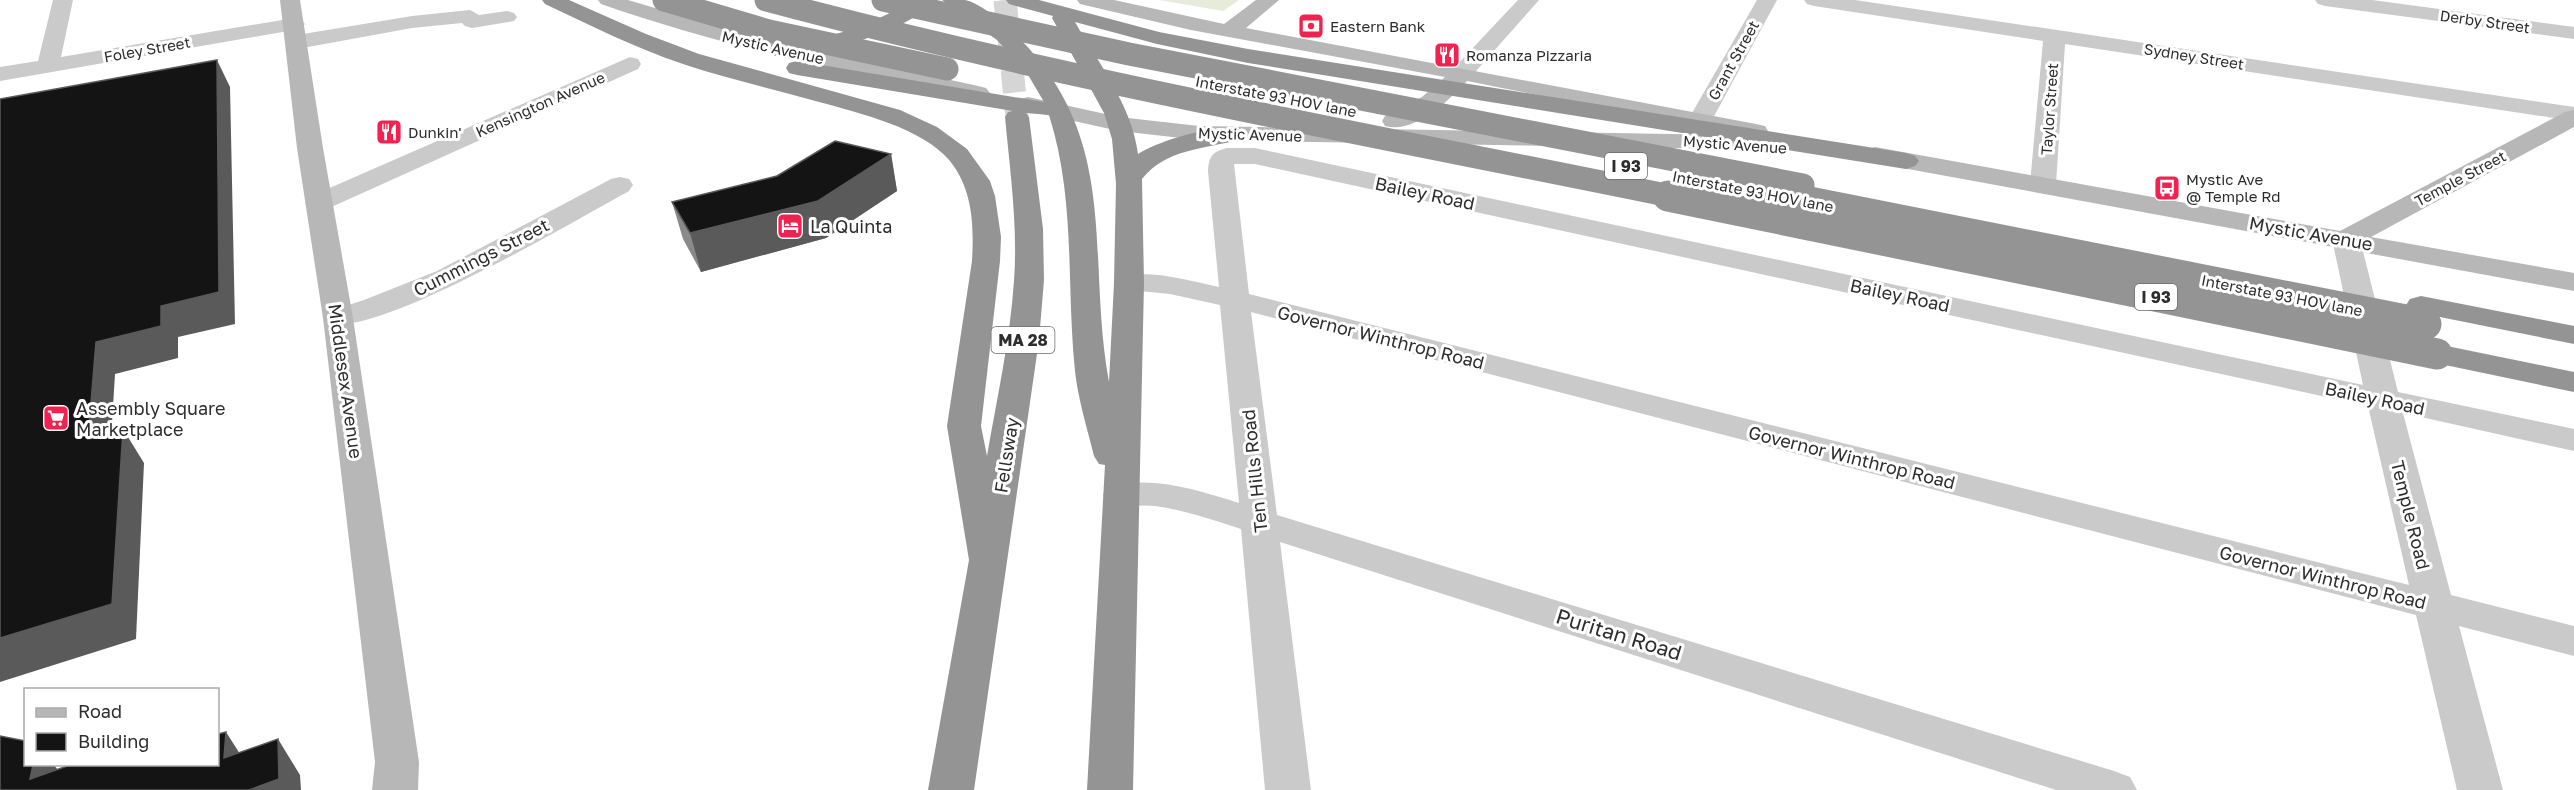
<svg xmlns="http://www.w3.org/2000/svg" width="2574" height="790" viewBox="0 0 2574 790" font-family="'Golos Text',sans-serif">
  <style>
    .green { fill: #e6ecd9 }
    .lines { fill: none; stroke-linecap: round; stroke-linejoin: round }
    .highway-tunnel { stroke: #d5d5d5; stroke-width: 23; stroke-dasharray: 23 12; stroke-linecap: butt }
    .street { fill: #cacaca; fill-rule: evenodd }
    .secondary { fill: #b7b7b7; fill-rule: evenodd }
    .highway { fill: #949494; fill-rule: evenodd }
    .highway-bridge-far1 { stroke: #949494; stroke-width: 23 }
    .highway-bridge { stroke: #949494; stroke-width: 31 }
    .wall { fill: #8a8a8a }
    .shaded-wall { fill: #5a5a5a }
    .building { fill: #141414; stroke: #5a5a5a; stroke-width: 1.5 }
    .labels { text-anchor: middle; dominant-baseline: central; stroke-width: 6; stroke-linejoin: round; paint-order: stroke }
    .far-street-label { font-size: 15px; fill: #2d2d2d; stroke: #fff }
    .far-poi-label { font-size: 15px; fill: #2d2d2d; stroke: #fff; text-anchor: start }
    .shield { fill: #fff; stroke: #6c6c6c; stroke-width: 1.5 }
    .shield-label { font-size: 16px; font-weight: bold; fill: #2d2d2d }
    .street-label { font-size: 18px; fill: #2d2d2d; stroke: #fff }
    .poi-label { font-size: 18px; fill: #2d2d2d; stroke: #fff; text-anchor: start }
    .near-street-label { font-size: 21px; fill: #2d2d2d; stroke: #fff }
  </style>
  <rect width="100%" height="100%" fill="#fff"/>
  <path class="green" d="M1159,0H1239L1223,11Z"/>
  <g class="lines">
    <path class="highway-tunnel" d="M1005,0L1017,117"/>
    <g class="street">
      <path d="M53,0H73L61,57L294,18L301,20L305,24L301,28L294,30L0,81V67L38,61Z"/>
      <path d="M1518,0H1539L1469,79L1461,81L1453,79L1450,74L1453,69Z"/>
      <path d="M1757,0H1777L1712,120L1709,125L1700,127L1691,125L1688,120Z"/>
      <path d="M1804,0H1855L2574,107V121L2065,44L2056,184L2052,190L2043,192L2034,190L2030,184L2043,41L1814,6L1807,4Z"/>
      <path d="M2315,0H2372L2574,27V39L2325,6L2318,4Z"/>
      <path d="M470,10L479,15L507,11L514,13L517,17L514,21L472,28L465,26L462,23L412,28L297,49L289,47L286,42L289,37L297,35L412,16Z"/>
      <path d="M630,57L638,59L641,64L638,69L327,209L318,211L309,209L305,203L309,197Z"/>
      <path d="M1227,148H1255L2363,385L2332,239L2336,233L2346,231L2356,233L2360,239L2398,392L2574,429V451L2403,413L2451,595L2574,626V656L2459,626L2503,790H2457L2416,615L1251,312L1277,515L2114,771L2130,777L2137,790H2056L1280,542L1311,790H1265L1241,529C1213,520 1185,510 1155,506C1139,504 1124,508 1108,503L1103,495L1108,487C1152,475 1197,490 1239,503L1220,305L1170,294L1119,289L1114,283L1119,277C1151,269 1187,280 1219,287L1208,171C1209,156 1212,152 1227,148ZM1234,164H1255L2368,406L2409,585L1249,294Z"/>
      <path d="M620,177L629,179L633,185L629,191C576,220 379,337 327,324L323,318L327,312L364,300L437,271L611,179Z"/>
    </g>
    <g class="secondary">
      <path d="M280,0H300L323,148L353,318L419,762L418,790H372L375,762L323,318L297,148Z"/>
      <path d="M598,0H628L750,36L978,86L986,88L990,93L986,98L978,100C851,73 724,47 601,4Z"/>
      <path d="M1077,0H1114L1224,24L1256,0H1279L1246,28L1756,124L1765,126L1768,131L1765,136L1756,138L1467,81C1448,101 1415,134 1385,126L1382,121L1385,116L1422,97L1445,77L1191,30L1080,4Z"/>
      <path d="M1028,97L1119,117L1199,126L1730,135L1739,137L1742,142L1739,147L1730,149L1199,140L1119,131L1020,109L1016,104L1020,99Z"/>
      <path d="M2574,110V127L2371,237L2574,273V291L1875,163L1866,160L1862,155L1866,150L1875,147L2340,231L2565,112Z"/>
    </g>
    <g class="highway">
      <path d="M542,0H569L646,34L699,54L900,110L937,127L967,149L990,181L995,196L1001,237L1000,261L981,426L987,456C997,398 1010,340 1014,281C1018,226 1010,171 1005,117L1008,112L1013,111L797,75L789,73L786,68L789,63L797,61L1044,102L1027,73L997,40L942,0C949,0 957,0 965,0C982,3 1011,29 1023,42C1121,146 1086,256 1109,382L1114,283L1116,184L1112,139L1104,113L1052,18L1053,16L1009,4L1006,0H1039L1159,32L1248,49L1906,153L1915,156L1919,161L1915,166L1906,169L1248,63L1157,44L1075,22C1099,64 1132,106 1138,154C1160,140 1214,124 1239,130L1242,135L1239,140C1203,149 1166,149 1142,179L1144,283L1133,790H1087L1105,465L1099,464L1094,456C1087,428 1078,399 1075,371C1066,283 1076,200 1049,115L1026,113L1029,117L1043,229L1044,280L1039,340L974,790H928L969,560L947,426L972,261C974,226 973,190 950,161C923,128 859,113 819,102C774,89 728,79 683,64C635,48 590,25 545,4Z"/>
      <path d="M912,0H935C915,29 805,63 771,55L768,50L771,45C786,42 802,41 817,38C851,32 883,19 912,0Z"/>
      <path d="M2421,296L2574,326V344L2410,311L2406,305L2410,299Z"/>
      <path d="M2437,344L2574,372V392L2426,361L2421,354L2426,347Z"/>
    </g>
    <g class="highway-bridge-far1">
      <path d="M664,0L769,31L947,69"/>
      <path d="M766,0C1065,80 1372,135 1675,197"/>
      <path d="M883,0L1129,54L1803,185"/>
      <path d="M1775,195L1786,197"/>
    </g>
    <g class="highway-bridge">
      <path d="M1668,196L2437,354"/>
      <path d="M1779,196L2426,324"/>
    </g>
  </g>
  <path class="wall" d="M891,154L897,191L826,238L701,272L683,239L672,202Z"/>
  <g class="shaded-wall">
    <path d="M217,60L230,87L235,324L178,337V358L115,374L109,472L88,439L96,342Z"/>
    <path d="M891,154L897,191L826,238L701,272L690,233Z"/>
    <path d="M123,429L144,463L136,639L0,682V638Z"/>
    <path d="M226,732L249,768L224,758Z"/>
    <path d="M278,739L300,775L301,790H249Z"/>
    <path d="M33,765H54L65,779H30Z"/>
  </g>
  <g class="building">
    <path d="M217,60L219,292L161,306V326L96,342L88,439L123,429L112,604L0,638V99Z"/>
    <path d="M835,141L891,154L818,201L690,233L672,202L777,176Z"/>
    <path d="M226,732L224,758L278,739L279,779L249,790H0V736L26,741V765H33L30,779L70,765H218V734Z"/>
  </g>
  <defs>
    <symbol id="bank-square" viewBox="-11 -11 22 22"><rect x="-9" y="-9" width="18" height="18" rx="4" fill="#f02350" stroke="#fff"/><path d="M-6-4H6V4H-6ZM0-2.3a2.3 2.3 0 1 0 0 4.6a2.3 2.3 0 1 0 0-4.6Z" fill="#fff"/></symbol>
    <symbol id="restaurant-square" viewBox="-11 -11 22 22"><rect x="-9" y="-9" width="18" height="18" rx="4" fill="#f02350" stroke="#fff"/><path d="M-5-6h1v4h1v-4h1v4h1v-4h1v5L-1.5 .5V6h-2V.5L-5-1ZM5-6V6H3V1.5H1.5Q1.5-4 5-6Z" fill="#fff"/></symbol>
    <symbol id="bus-square" viewBox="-11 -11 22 22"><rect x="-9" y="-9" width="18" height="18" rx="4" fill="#f02350" stroke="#fff"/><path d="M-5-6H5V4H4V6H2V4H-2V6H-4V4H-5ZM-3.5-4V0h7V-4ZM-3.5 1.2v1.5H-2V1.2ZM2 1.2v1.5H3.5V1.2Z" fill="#fff"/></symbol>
    <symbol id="hotel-square" viewBox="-11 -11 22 22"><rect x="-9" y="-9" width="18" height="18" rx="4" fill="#f02350" stroke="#fff"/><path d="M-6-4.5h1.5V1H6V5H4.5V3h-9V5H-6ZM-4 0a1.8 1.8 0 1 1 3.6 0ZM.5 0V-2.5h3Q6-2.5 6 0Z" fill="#fff"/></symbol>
    <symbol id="supermarket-square" viewBox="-11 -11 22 22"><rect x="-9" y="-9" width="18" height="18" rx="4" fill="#f02350" stroke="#fff"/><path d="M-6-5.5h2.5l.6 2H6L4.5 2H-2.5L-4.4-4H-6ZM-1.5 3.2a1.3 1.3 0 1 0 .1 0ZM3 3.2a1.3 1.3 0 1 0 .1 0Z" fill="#fff"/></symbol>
  </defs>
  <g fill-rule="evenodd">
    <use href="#bank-square" x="1296" y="11" width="30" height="30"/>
    <use href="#restaurant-square" x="1432" y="40" width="30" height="30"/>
    <use href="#restaurant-square" x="374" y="117" width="30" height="30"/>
    <use href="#bus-square" x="2152" y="173" width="30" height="30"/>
    <use href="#hotel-square" x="775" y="211" width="30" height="30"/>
    <use href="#supermarket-square" x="41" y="403" width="30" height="30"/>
  </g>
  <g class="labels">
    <g class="far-street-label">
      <text transform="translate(2485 21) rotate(8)">Derby Street</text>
      <text transform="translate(773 47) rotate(13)">Mystic Avenue</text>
      <text transform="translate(147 49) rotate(-10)">Foley Street</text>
      <text transform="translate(2194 56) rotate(9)">Sydney Street</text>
      <text transform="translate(1733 60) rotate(-61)">Grant Street</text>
      <text transform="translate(1276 96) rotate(11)">Interstate 93 HOV lane</text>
      <text transform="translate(540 104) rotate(-24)">Kensington Avenue</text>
      <text transform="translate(2049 109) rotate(-86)">Taylor Street</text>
      <text transform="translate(1250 134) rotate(2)">Mystic Avenue</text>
      <text transform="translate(1735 144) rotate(4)">Mystic Avenue</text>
      <text transform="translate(2460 178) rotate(-28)">Temple Street</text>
      <text transform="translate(1753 191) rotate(11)">Interstate 93 HOV lane</text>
      <text transform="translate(2282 295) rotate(11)">Interstate 93 HOV lane</text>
    </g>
    <g class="far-poi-label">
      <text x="1330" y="26">Eastern Bank</text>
      <text x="1466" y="55">Romanza Pizzaria</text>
      <text x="408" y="132">Dunkin'</text>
      <text x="2186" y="179">Mystic Ave<tspan x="2186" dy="17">@ Temple Rd</tspan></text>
    </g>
    <g class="shield">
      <rect x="1605" y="153" width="42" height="26" rx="4.5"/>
      <rect x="2135" y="284" width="42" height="26" rx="4.5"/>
      <rect x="991.5" y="327" width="63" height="26" rx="4.5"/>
    </g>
    <g class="shield-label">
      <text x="1626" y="166">I 93</text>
      <text x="2156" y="297">I 93</text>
      <text x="1023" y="340">MA 28</text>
    </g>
    <g class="street-label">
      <text transform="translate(1425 193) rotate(12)">Bailey Road</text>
      <text transform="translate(2311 233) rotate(10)">Mystic Avenue</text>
      <text transform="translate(481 257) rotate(-27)">Cummings Street</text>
      <text transform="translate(1900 295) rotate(12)">Bailey Road</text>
      <text transform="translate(1381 337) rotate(14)">Governor Winthrop Road</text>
      <text transform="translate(346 381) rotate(82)">Middlesex Avenue</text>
      <text transform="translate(2375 398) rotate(12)">Bailey Road</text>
      <text transform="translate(1006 455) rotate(-81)">Fellsway</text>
      <text transform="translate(1852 457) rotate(14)">Governor Winthrop Road</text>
      <text transform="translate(1254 471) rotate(-96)">Ten Hills Road</text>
      <text transform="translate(2411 515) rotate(76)">Temple Road</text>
      <text transform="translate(2323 577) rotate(14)">Governor Winthrop Road</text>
    </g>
    <g class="poi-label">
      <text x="810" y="226">La Quinta</text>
      <text x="76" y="408">Assembly Square<tspan x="76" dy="21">Marketplace</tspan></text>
    </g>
    <g class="near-street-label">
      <text transform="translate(1619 634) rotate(17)">Puritan Road</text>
    </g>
  </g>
  <rect x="24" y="688" width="195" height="78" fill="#ffffff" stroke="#ababab" stroke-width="1.5"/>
  <rect x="36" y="708" width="30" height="9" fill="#b7b7b7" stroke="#ababab" stroke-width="1.5"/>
  <text x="78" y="718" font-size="18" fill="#2d2d2d">Road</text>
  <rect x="36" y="733" width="30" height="18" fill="#141414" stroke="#ababab" stroke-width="1.5"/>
  <text x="78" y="748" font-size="18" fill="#2d2d2d">Building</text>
</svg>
